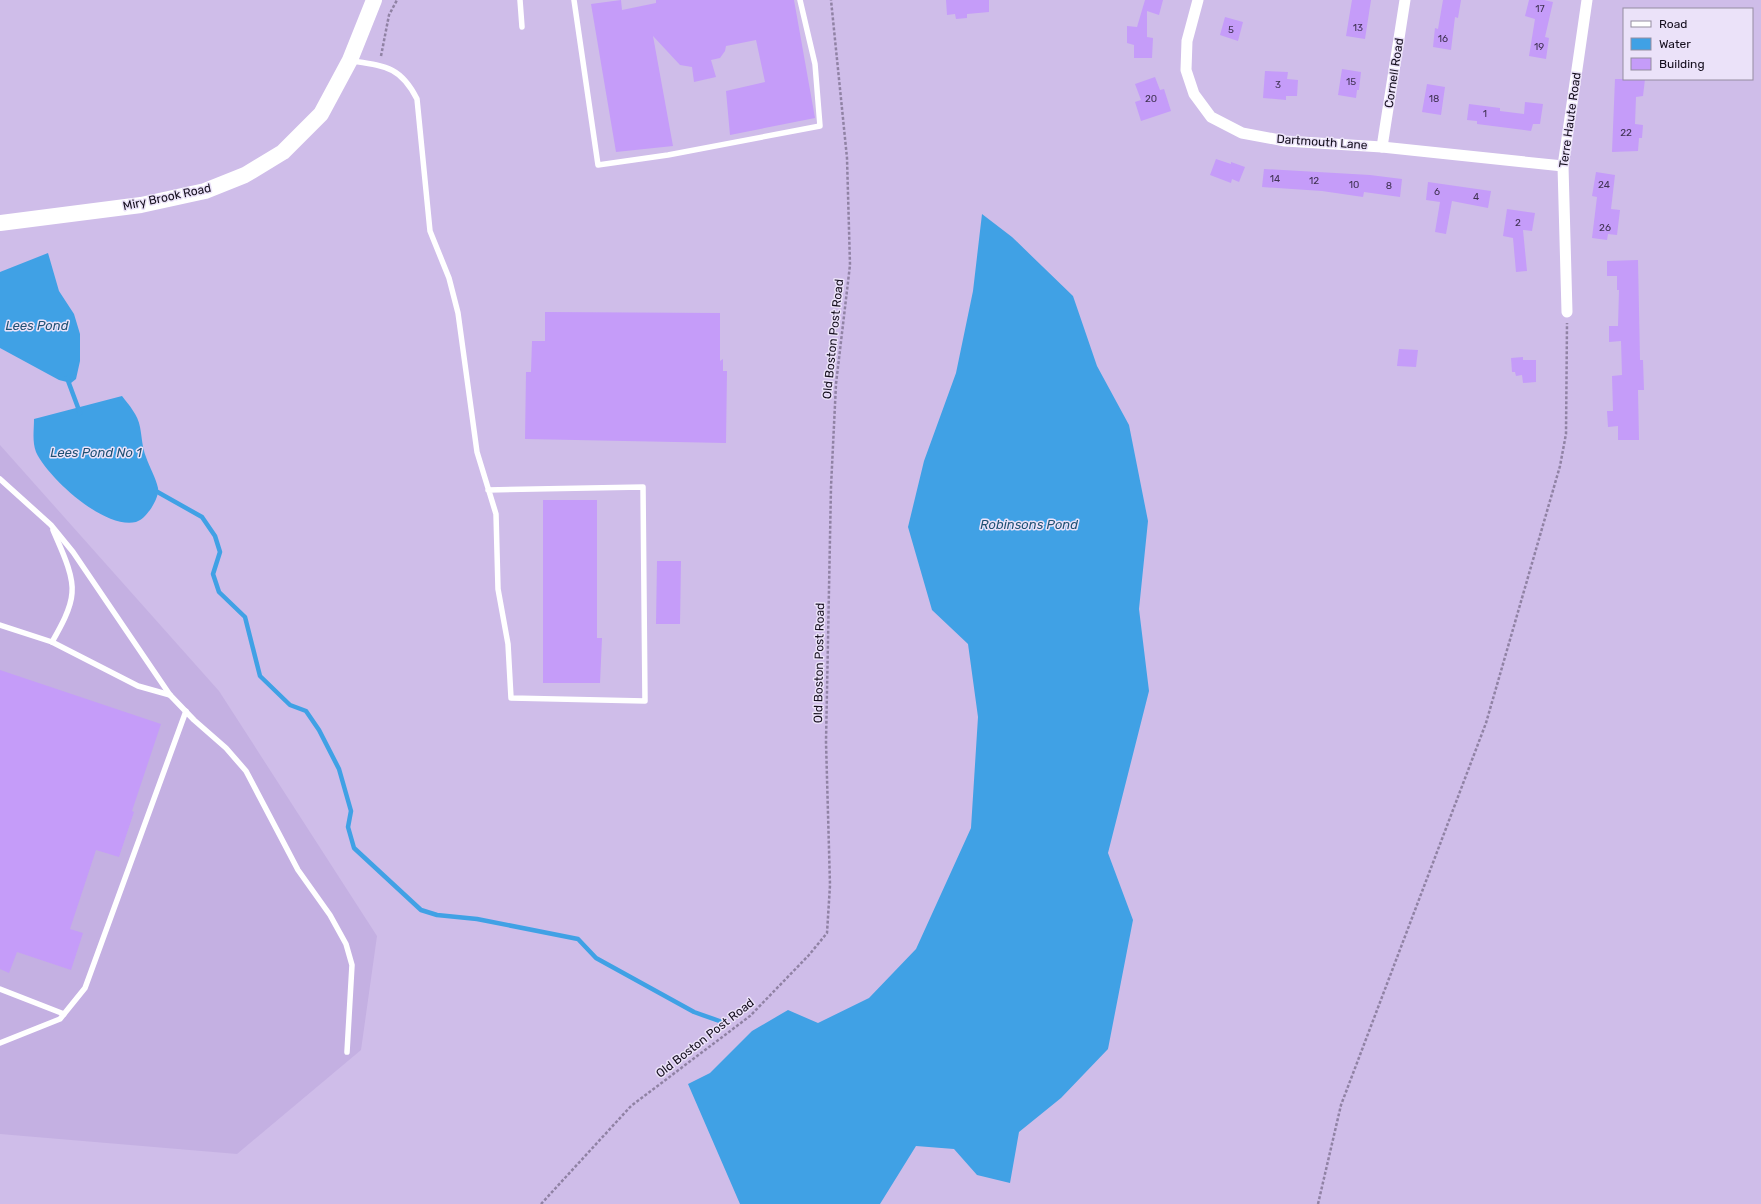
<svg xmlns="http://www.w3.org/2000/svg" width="1761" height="1204" viewBox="0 0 1761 1204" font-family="Rubik,sans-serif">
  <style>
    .built { fill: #c4b0e2 }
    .water { fill: #40a1e5 }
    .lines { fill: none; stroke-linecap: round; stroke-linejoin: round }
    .stream { stroke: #40a1e5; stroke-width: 4.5 }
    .building { fill: #c59cf9 }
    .path { stroke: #9082a4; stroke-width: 2.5; stroke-dasharray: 3 2; stroke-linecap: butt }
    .service { stroke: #fff; stroke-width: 5.5 }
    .minor { stroke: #fff; stroke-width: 11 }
    .secondary { stroke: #fff; stroke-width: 16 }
    .labels { text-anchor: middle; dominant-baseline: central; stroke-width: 3; stroke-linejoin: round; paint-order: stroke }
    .number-label { font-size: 10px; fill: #403254 }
    .street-label { font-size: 12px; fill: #140e1d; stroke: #ebe2f9 }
    .water-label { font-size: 13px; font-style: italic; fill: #1f5174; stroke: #ebe2f9 }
  </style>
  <rect width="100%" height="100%" fill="#cfbde9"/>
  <path class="built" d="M0,445L219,691L377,936L361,1050L237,1154L0,1134Z"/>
  <g class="water">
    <path d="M982,214L1012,237L1073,296L1097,366L1129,425L1148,521L1139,609L1149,691L1108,853L1133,920L1108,1049L1061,1098L1019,1132L1010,1183L977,1175L954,1149L916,1146L880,1204H740L688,1084L710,1073L752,1031L788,1010L818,1023L869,998L916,949L971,828L978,717L968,644L932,610L908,527L924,461L956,373L973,291Z"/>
    <path d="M48,253L59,291L74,314L80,334V361L76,379L71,383L59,380L0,348V272Z"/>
    <path d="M122,396C129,405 138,415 140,427C142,437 142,447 146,457C149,466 156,478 158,488C159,495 154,504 150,510C146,515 142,520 136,522C105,530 48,478 36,452C32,442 34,429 34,419Z"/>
  </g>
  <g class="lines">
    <g class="stream">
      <path d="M67,378L80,413"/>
      <path d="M154,490L202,517L215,536L220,552L213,574L219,592L245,617L260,676L290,705L306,711L319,730L339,769L351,811L348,827L354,848L421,910L437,915L477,919L578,939L596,958L694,1012L725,1023"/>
    </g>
  </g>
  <g class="building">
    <path d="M621,0L622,10L656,3V0H794L815,118L730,135L726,91L765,82L756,40L726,46L725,51L720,58L711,60L716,77L694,82L692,67L680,65L653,36L673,146L616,152L591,4Z"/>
    <path d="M946,0H989V12L967,14V18L956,19L955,14L947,15Z"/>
    <path d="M1145,0H1163L1159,15L1147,11V37L1153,38L1152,58H1134V45L1127,43V26L1137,27Z"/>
    <path d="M1352,0H1371L1365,39L1346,36Z"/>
    <path d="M1443,0H1461L1458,18L1455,17L1451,50L1433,47L1435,28L1438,29Z"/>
    <path d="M1529,0H1544L1553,2L1545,37L1549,38L1546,59L1529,56L1535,19L1525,16Z"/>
    <path d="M1225,17L1243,22L1238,41L1220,35Z"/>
    <path d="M1342,69L1361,72L1359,90H1357L1356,98L1338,95Z"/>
    <path d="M1265,71L1288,72L1287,79L1298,80L1297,96H1286V100L1263,98Z"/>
    <path d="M1155,77L1160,90L1164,89L1171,111L1141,121L1135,102L1141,100L1135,84Z"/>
    <path d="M1615,79H1645L1643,96L1636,97L1635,124L1643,125L1642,138H1639L1638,151L1612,152Z"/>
    <path d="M1427,84L1445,87L1441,115L1422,112Z"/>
    <path d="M1525,102L1543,104L1540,124H1533L1531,131L1477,124V121L1467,120L1469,104L1500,108V111L1524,114Z"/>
    <path d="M1216,159L1231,164V162L1245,167L1239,182L1232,179L1231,183L1210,175Z"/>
    <path d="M1264,169L1370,175L1402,179L1400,197L1364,192L1363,197L1322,191L1262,187Z"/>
    <path d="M1596,172L1615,175L1611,209L1620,210L1617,235L1608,234L1607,240L1592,238L1597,197L1592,196Z"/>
    <path d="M1428,182L1491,191L1488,208L1452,201L1446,234L1435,232L1440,202L1426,200Z"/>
    <path d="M1507,209L1535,213L1532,231L1523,230L1527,271L1516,272L1513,238L1503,236Z"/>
    <path d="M1638,260L1640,360H1643L1644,390H1638L1639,440H1618V426L1608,427L1607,411H1613L1612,376L1622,375L1621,341L1609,342V326H1618L1619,290H1617V276H1607V261Z"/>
    <path d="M545,312L720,313V361L723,359V371H727L726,443L525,439L526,372H531L532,341H545Z"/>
    <path d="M1399,349L1418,350L1416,367L1397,366Z"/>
    <path d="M1523,357V360H1536V382L1523,383L1522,375L1516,376L1515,372H1512L1511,358Z"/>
    <path d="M543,500H597V638H602L600,683H543Z"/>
    <path d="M657,561H681L680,624H656Z"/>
    <path d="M0,670L161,724L132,811L134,812L119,857L96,850L70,929L83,933L71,970L17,952L9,973L0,969Z"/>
  </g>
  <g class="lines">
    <g class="path">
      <path d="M381,56L389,15L397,0"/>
      <path d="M541,1204L631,1106L750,1016L809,955L827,933L830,885L826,742L831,487L836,384L850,265L847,158L831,0"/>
      <path d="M1318,1204L1341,1105L1486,723L1560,466L1566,434L1567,323"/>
    </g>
    <g class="service">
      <path d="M520,0L522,27"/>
      <path d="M574,0L598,165L668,155L820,126L815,64L800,0"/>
      <path d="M352,61C386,66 401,67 417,99L430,231L449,278L458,313L477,452L496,514L498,589L508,644L511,698L645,701L643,487L488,490"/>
      <path d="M0,479L51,525L73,552L170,695L194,720L226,748L246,771L298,870L330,915L346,944L352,965L347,1052"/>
      <path d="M0,625L52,642L138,686L170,695"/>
      <path d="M52,642C60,628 71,609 72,593C74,574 60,547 53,530"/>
      <path d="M0,989L64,1014"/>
      <path d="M0,1043L60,1019L85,988L186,711"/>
    </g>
    <g class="minor">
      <path d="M1198,0L1187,41L1186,70L1194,94L1211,117L1242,133L1285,141L1382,147L1563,166"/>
      <path d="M1382,147L1405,0"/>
      <path d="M1567,312L1563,166L1587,0"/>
    </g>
    <path class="secondary" d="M0,223L141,205L205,191L245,175L283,152L321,114L350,60L374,0"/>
  </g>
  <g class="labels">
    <g class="number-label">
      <text x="1540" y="9">17</text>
      <text x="1358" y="28">13</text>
      <text x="1231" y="30">5</text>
      <text x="1443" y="39">16</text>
      <text x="1539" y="47">19</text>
      <text x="1351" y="82">15</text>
      <text x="1278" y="85">3</text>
      <text x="1151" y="99">20</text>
      <text x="1434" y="99">18</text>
      <text x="1485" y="114">1</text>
      <text x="1626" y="133">22</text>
      <text x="1275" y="179">14</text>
      <text x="1314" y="181">12</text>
      <text x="1354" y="185">10</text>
      <text x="1604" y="185">24</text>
      <text x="1389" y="186">8</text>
      <text x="1437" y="192">6</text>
      <text x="1476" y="197">4</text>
      <text x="1518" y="223">2</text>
      <text x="1605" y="228">26</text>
    </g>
    <g class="street-label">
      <text transform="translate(1394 73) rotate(-81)">Cornell Road</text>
      <text transform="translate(1570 120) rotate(-82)">Terre Haute Road</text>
      <text transform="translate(1322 142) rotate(4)">Dartmouth Lane</text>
      <text transform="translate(167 197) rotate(-12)">Miry Brook Road</text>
      <text transform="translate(833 339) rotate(-84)">Old Boston Post Road</text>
      <text transform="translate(819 663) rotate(-89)">Old Boston Post Road</text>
      <text transform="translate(705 1038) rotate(-38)">Old Boston Post Road</text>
    </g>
    <g class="water-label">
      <text x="37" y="325">Lees Pond</text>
      <text x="96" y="452">Lees Pond No 1</text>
      <text x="1029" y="524">Robinsons Pond</text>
    </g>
  </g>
  <rect x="1623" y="8" width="130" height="72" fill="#ebe2f9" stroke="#958da1"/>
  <rect x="1631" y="21" width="20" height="6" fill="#ffffff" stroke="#958da1"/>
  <text x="1659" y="28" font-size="12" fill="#140e1d">Road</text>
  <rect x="1631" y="38" width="20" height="12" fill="#40a1e5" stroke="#958da1"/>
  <text x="1659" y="48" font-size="12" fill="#140e1d">Water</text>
  <rect x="1631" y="58" width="20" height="12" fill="#c59cf9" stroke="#958da1"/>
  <text x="1659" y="68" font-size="12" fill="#140e1d">Building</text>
</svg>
